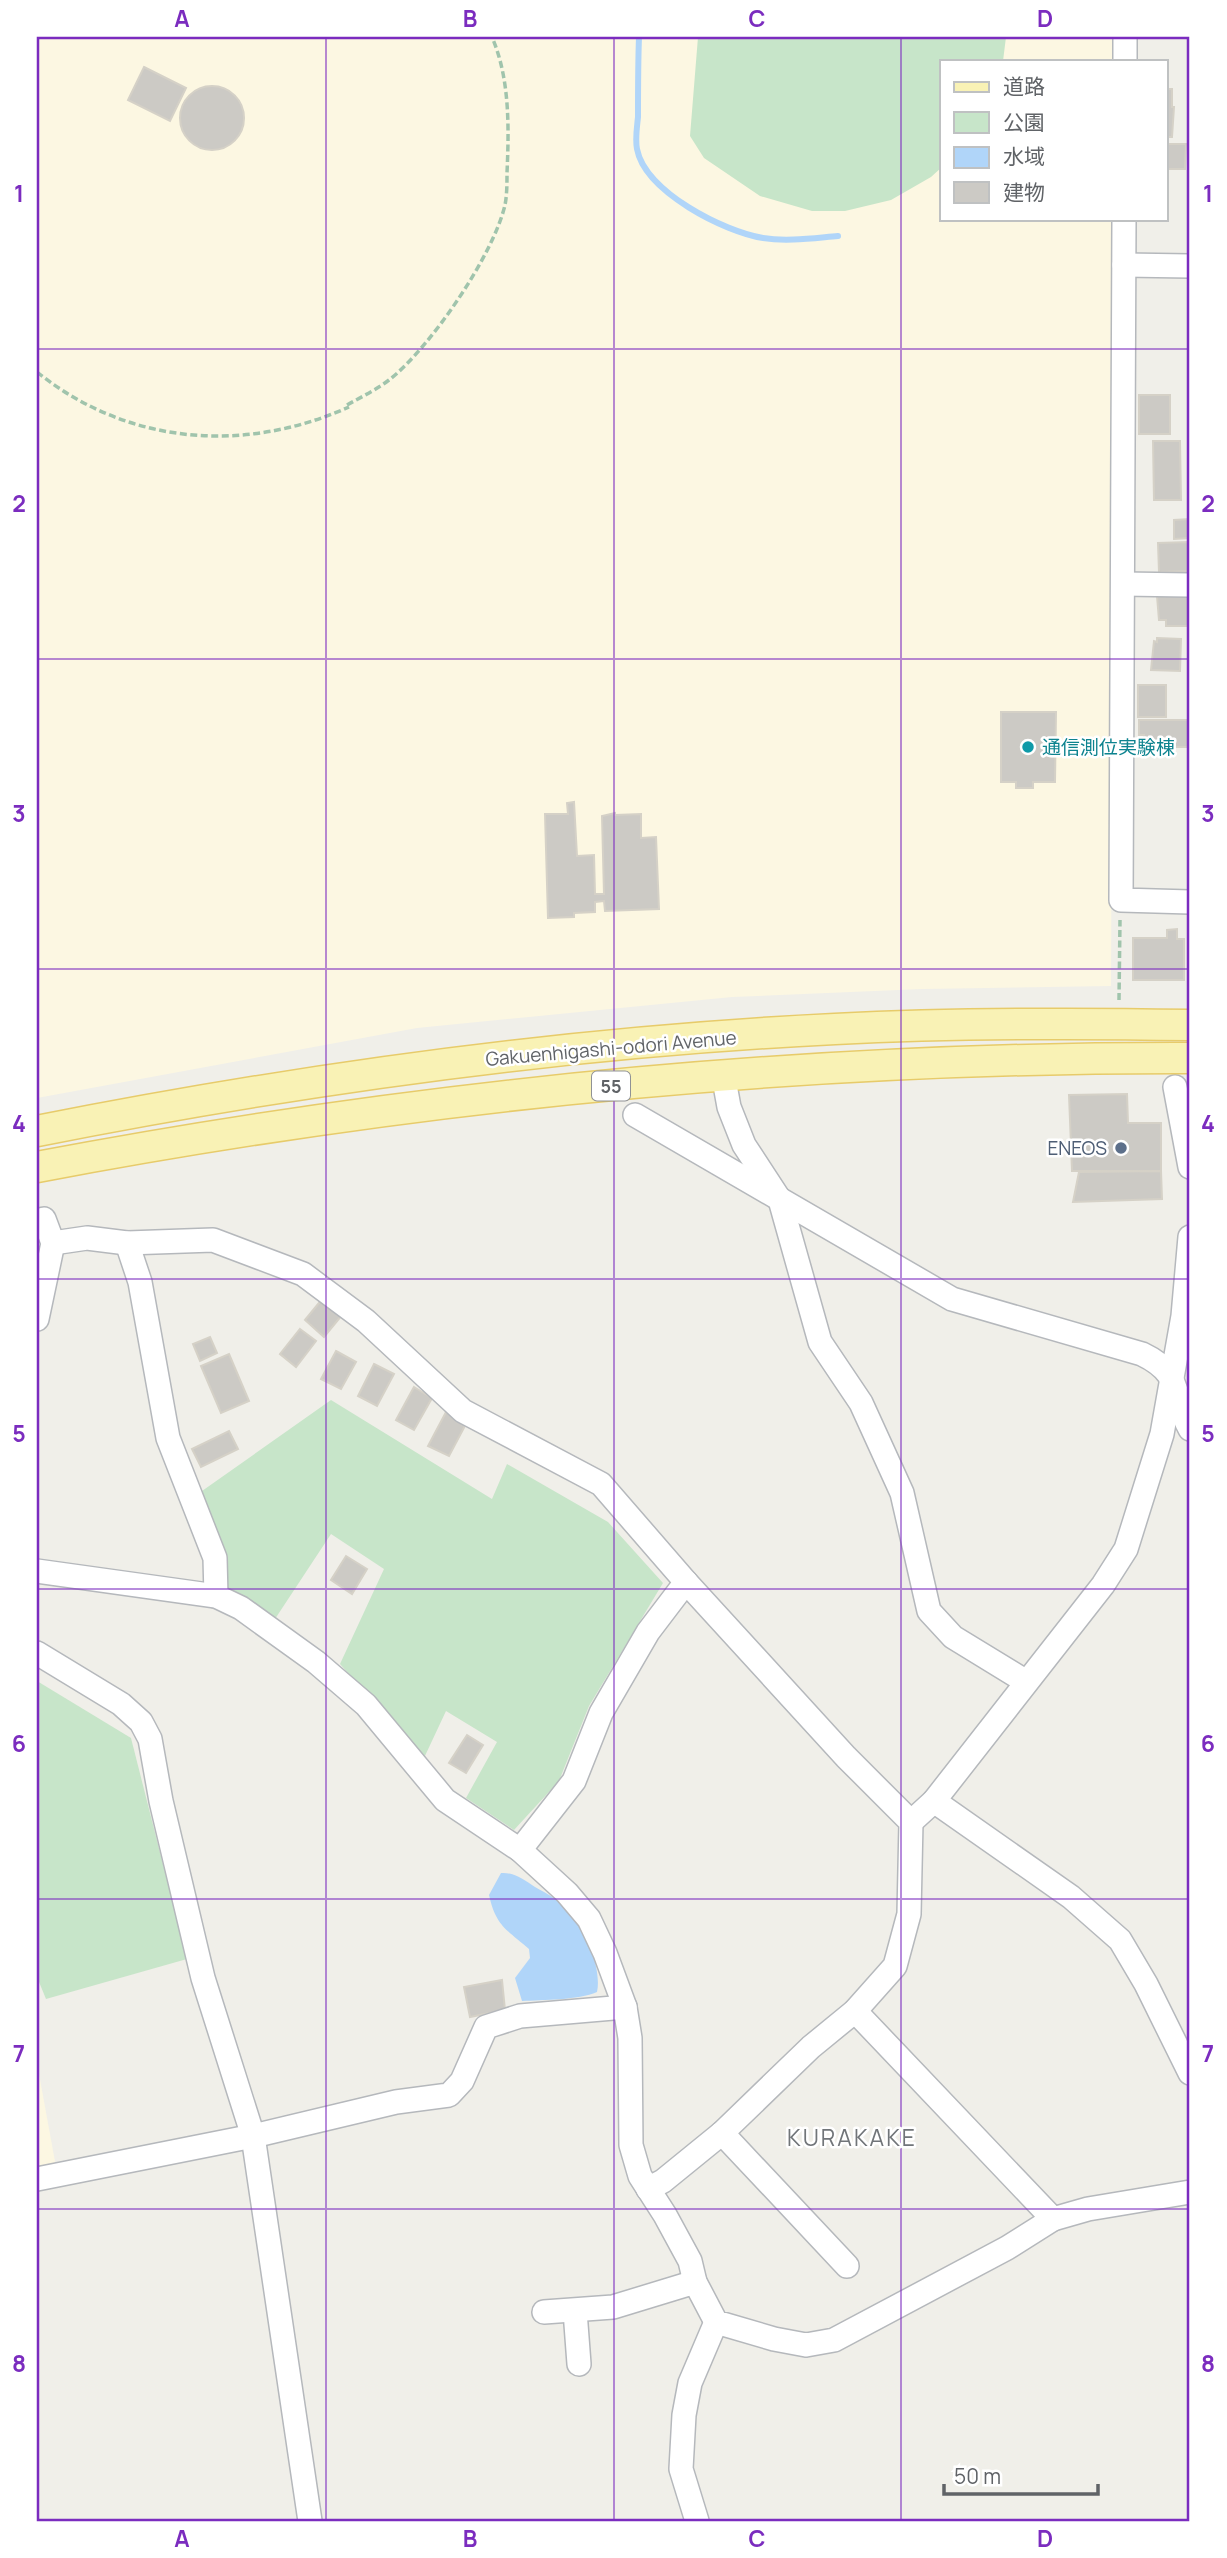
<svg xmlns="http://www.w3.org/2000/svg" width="1227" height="2558" viewBox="0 0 1227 2558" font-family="Manrope,'Noto Sans JP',sans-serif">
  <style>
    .commercial { fill: #fcf7e2 }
    .green { fill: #c7e5c9 }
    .water { fill: #b0d5f9 }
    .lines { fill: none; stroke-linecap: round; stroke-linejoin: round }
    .stream { stroke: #b0d5f9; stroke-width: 6 }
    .building { fill: #cccac5; stroke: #d5d1c7; stroke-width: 2 }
    .minor-casing { stroke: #b5b8bc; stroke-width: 26 }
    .major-casing { stroke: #e7cb6a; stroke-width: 33 }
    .path { stroke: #a0c4ac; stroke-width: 3.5; stroke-dasharray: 7 3.5; stroke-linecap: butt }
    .minor { stroke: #fff; stroke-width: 23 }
    .major { stroke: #f9f2b5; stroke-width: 30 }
    .grid { fill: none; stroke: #7b2cbf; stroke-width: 2; stroke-opacity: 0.55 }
    .culture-dot { fill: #0f9aa8; stroke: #fff; stroke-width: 2.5 }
    .service-dot { fill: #5c6f8a; stroke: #fff; stroke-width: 2.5 }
    .labels { text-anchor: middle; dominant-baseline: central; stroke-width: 5; stroke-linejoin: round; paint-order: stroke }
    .shield { fill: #fff; stroke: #909295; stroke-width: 2 }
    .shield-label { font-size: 18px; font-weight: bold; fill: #606367 }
    .culture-label { font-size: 19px; fill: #0d838f; stroke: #fff; text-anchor: start }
    .street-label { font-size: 19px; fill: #606367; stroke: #fff }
    .service-label { font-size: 19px; fill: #4e5e75; stroke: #fff; text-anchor: end }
    .quarter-label { font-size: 23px; letter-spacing: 2px; fill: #717579; stroke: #fff }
    .neatline { fill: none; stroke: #7b2cbf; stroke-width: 2.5 }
    .grid-label { font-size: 23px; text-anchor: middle; font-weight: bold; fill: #7b2cbf }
  </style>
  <rect width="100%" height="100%" fill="#f0efe9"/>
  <g class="commercial">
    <path d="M37,37H1115V61H942V219H1114L1111,986L922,989L732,997L417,1028L37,1098Z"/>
    <path d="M37,2063L56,2167L37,2171Z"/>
  </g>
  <g class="green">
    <path d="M698,37H1006L1003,61H942V167L931,177L891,200L845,211H812L760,196L704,158L690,136Z"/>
    <path d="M331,1400L492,1499L507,1464L608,1522L663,1583L589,1706L559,1781L514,1830L466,1798L497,1742L446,1711L424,1758L340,1664L384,1569L331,1534L275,1619L225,1589L202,1491Z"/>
    <path d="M37,1681L131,1738L187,1959L46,1999L37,1977Z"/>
  </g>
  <path class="water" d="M501,1873C514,1872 524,1880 535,1887C548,1894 560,1901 570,1912C586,1928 602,1970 597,1992C578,2000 544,2000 522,2001L515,1978L530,1958L529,1949C506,1929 496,1926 489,1895Z"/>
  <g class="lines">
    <path class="stream" d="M639,37C638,64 638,90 638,117C637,127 635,139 637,149C645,192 725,232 763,238C787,242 814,238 838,236"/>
  </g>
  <g class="building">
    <path d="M144,67L186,88L170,121L128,100Z"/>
    <circle cx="212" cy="118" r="32"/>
    <path d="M1166,89H1172V107H1174L1172,137H1166Z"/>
    <path d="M1166,144H1186L1185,169H1166Z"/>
    <rect x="1139" y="395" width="31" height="39"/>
    <path d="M1153,441H1180L1181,500H1154Z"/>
    <path d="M1190,519V538L1174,539V520Z"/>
    <path d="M1189,542L1190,571L1159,572L1158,543Z"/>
    <path d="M1188,595V626H1166V620H1159L1157,596Z"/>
    <path d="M1157,638L1181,639L1180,671L1151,670L1154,641L1157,642Z"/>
    <rect x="1138" y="685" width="28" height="32"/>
    <path d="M1001,712H1056L1055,782H1033V788H1016V782H1001Z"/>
    <path d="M1139,720H1190V747H1144V735H1139Z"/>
    <path d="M574,802L577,856L594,855L595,894H604L602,816L615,813V815L641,814V838L656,837L659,909L605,911L604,901L595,902V912L574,913V917L548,918L545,814H568L567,803Z"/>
    <path d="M1177,929V939H1184V980H1133V938H1167V930Z"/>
    <path d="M1127,1094L1128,1123H1161V1171H1072L1069,1095Z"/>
    <path d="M1161,1171L1162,1199L1073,1202L1079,1172Z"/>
    <path d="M323,1298L342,1315L324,1337L305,1320Z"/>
    <path d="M300,1329L316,1341L296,1367L280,1354Z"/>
    <path d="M210,1337L217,1353L200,1361L193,1344Z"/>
    <path d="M336,1351L356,1362L341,1389L321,1379Z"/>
    <path d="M229,1354L249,1401L221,1413L201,1366Z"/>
    <path d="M374,1364L394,1374L377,1406L358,1396Z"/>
    <path d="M414,1387L432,1398L414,1430L396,1420Z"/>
    <path d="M446,1412L467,1422L449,1456L428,1446Z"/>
    <path d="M229,1431L238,1449L201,1467L192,1449Z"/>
    <path d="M346,1556L367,1569L352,1594L331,1580Z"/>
    <path d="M467,1735L483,1745L466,1773L449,1763Z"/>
    <path d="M502,1980L505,2010L470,2017L464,1987Z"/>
  </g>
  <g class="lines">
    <defs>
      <g id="minor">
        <path d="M1125,61V37"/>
        <path d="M1124,219L1121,900L1190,902"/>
        <path d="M1124,265L1190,266"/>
        <path d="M1123,584L1189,585"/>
        <path d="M723,1074L729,1107L744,1145L780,1200L820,1342L861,1403L902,1493L929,1611L953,1637L1025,1681"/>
        <path d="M1175,1087L1190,1167"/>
        <path d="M635,1115L952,1299L1142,1354C1184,1374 1171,1395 1190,1429"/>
        <path d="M37,1221L44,1219L53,1243L37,1319"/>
        <path d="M53,1243L87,1238L127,1243L213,1240L303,1274L366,1321L463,1411L601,1484L686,1582L846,1757L911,1822L909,1914L895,1966L855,2011L811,2047L722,2133L663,2181L648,2189"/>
        <path d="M127,1243L140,1282L168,1438L215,1558L216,1596"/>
        <path d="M37,1571L216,1596L241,1608L316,1662L366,1705L445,1800L520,1850L567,1893L589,1919L605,1953L625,2007L630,2038L631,2145L640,2176L665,2215L690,2261L695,2282L716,2322L774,2339L806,2345L834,2340L1007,2248L1053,2219L1088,2209L1190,2192"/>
        <path d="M37,1653L121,1704L141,1722L150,1739L161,1801L203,1978L253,2136L310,2521"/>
        <path d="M934,1801L1071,1897L1120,1940L1146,1984L1190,2073"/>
        <path d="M911,1822L934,1801L1103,1585L1126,1549L1162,1434L1183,1316L1190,1237"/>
        <path d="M520,1850L574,1781L601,1713L648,1632L686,1582"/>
        <path d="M855,2011L1053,2219"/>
        <path d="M722,2133L847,2266"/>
        <path d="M37,2179L253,2136L396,2102L449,2095L462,2081L486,2027L520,2016L625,2007"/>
        <path d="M575,2311L579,2364"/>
        <path d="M544,2312L613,2307L695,2282"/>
        <path d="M697,2521L681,2469L684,2415L690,2383L716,2322"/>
      </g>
      <g id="major">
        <path d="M37,1131C300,1079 567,1042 835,1029C953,1023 1072,1023 1190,1025"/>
        <path d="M37,1167C417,1095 804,1057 1190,1058"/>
      </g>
    </defs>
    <use href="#minor" class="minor-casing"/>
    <use href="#major" class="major-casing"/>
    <g class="path">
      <path d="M37,372C128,445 244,454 349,407"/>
      <path d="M347,405C361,397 376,390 389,380C430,348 493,256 505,205C507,195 507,183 507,173C509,128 510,79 492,37"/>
      <path d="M1119,1000L1120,920"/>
    </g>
    <use href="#minor" class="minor"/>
    <use href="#major" class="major"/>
  </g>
  <path class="grid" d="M326,37V2521M614,37V2521M901,37V2521M37,349H1190M37,659H1190M37,969H1190M37,1279H1190M37,1589H1190M37,1899H1190M37,2209H1190"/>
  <circle class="culture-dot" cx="1028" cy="747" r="7"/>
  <circle class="service-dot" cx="1121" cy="1148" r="7"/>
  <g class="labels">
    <rect class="shield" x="592" y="1071.5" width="38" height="29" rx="5"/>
    <g class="shield-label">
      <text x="611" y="1086">55</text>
    </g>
    <g class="culture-label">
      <text x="1042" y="747">通信測位実験棟</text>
    </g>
    <g class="street-label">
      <text transform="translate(611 1048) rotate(-5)">Gakuenhigashi-odori Avenue</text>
    </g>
    <g class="service-label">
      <text x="1107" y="1148">ENEOS</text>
    </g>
    <g class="quarter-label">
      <text x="852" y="2137">KURAKAKE</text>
    </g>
  </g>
  <rect width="1227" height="2558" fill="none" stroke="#ffffff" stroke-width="77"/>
  <rect x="940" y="60" width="228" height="161" fill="#ffffff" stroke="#bfc1c2" stroke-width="2"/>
  <rect x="954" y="82" width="35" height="10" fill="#f9f2b5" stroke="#bfc1c2" stroke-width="2"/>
  <text x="1003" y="94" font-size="21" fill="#606367">道路</text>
  <rect x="954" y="112" width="35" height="21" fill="#c7e5c9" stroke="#bfc1c2" stroke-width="2"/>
  <text x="1003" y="130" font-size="21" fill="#606367">公園</text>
  <rect x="954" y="147" width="35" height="21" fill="#b0d5f9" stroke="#bfc1c2" stroke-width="2"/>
  <text x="1003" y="164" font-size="21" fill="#606367">水域</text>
  <rect x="954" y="182" width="35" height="21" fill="#cccac5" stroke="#bfc1c2" stroke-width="2"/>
  <text x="1003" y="200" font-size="21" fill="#606367">建物</text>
  <path d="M944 2484v10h154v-10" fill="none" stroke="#606367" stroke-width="3.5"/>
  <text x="954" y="2484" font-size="21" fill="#606367" stroke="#ffffff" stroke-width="5" paint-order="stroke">50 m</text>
  <rect x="38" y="38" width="1150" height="2482" class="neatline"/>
  <g class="grid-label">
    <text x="182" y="27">A</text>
    <text x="470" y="27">B</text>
    <text x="757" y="27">C</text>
    <text x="1045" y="27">D</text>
    <text x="19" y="202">1</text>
    <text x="1208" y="202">1</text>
    <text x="19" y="512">2</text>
    <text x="1208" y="512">2</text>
    <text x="19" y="822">3</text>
    <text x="1208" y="822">3</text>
    <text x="19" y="1132">4</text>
    <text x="1208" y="1132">4</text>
    <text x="19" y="1442">5</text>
    <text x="1208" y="1442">5</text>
    <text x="19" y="1752">6</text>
    <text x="1208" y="1752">6</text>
    <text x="19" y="2062">7</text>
    <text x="1208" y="2062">7</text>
    <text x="19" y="2372">8</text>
    <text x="1208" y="2372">8</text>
    <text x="182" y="2547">A</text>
    <text x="470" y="2547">B</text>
    <text x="757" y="2547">C</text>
    <text x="1045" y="2547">D</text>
  </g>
</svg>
